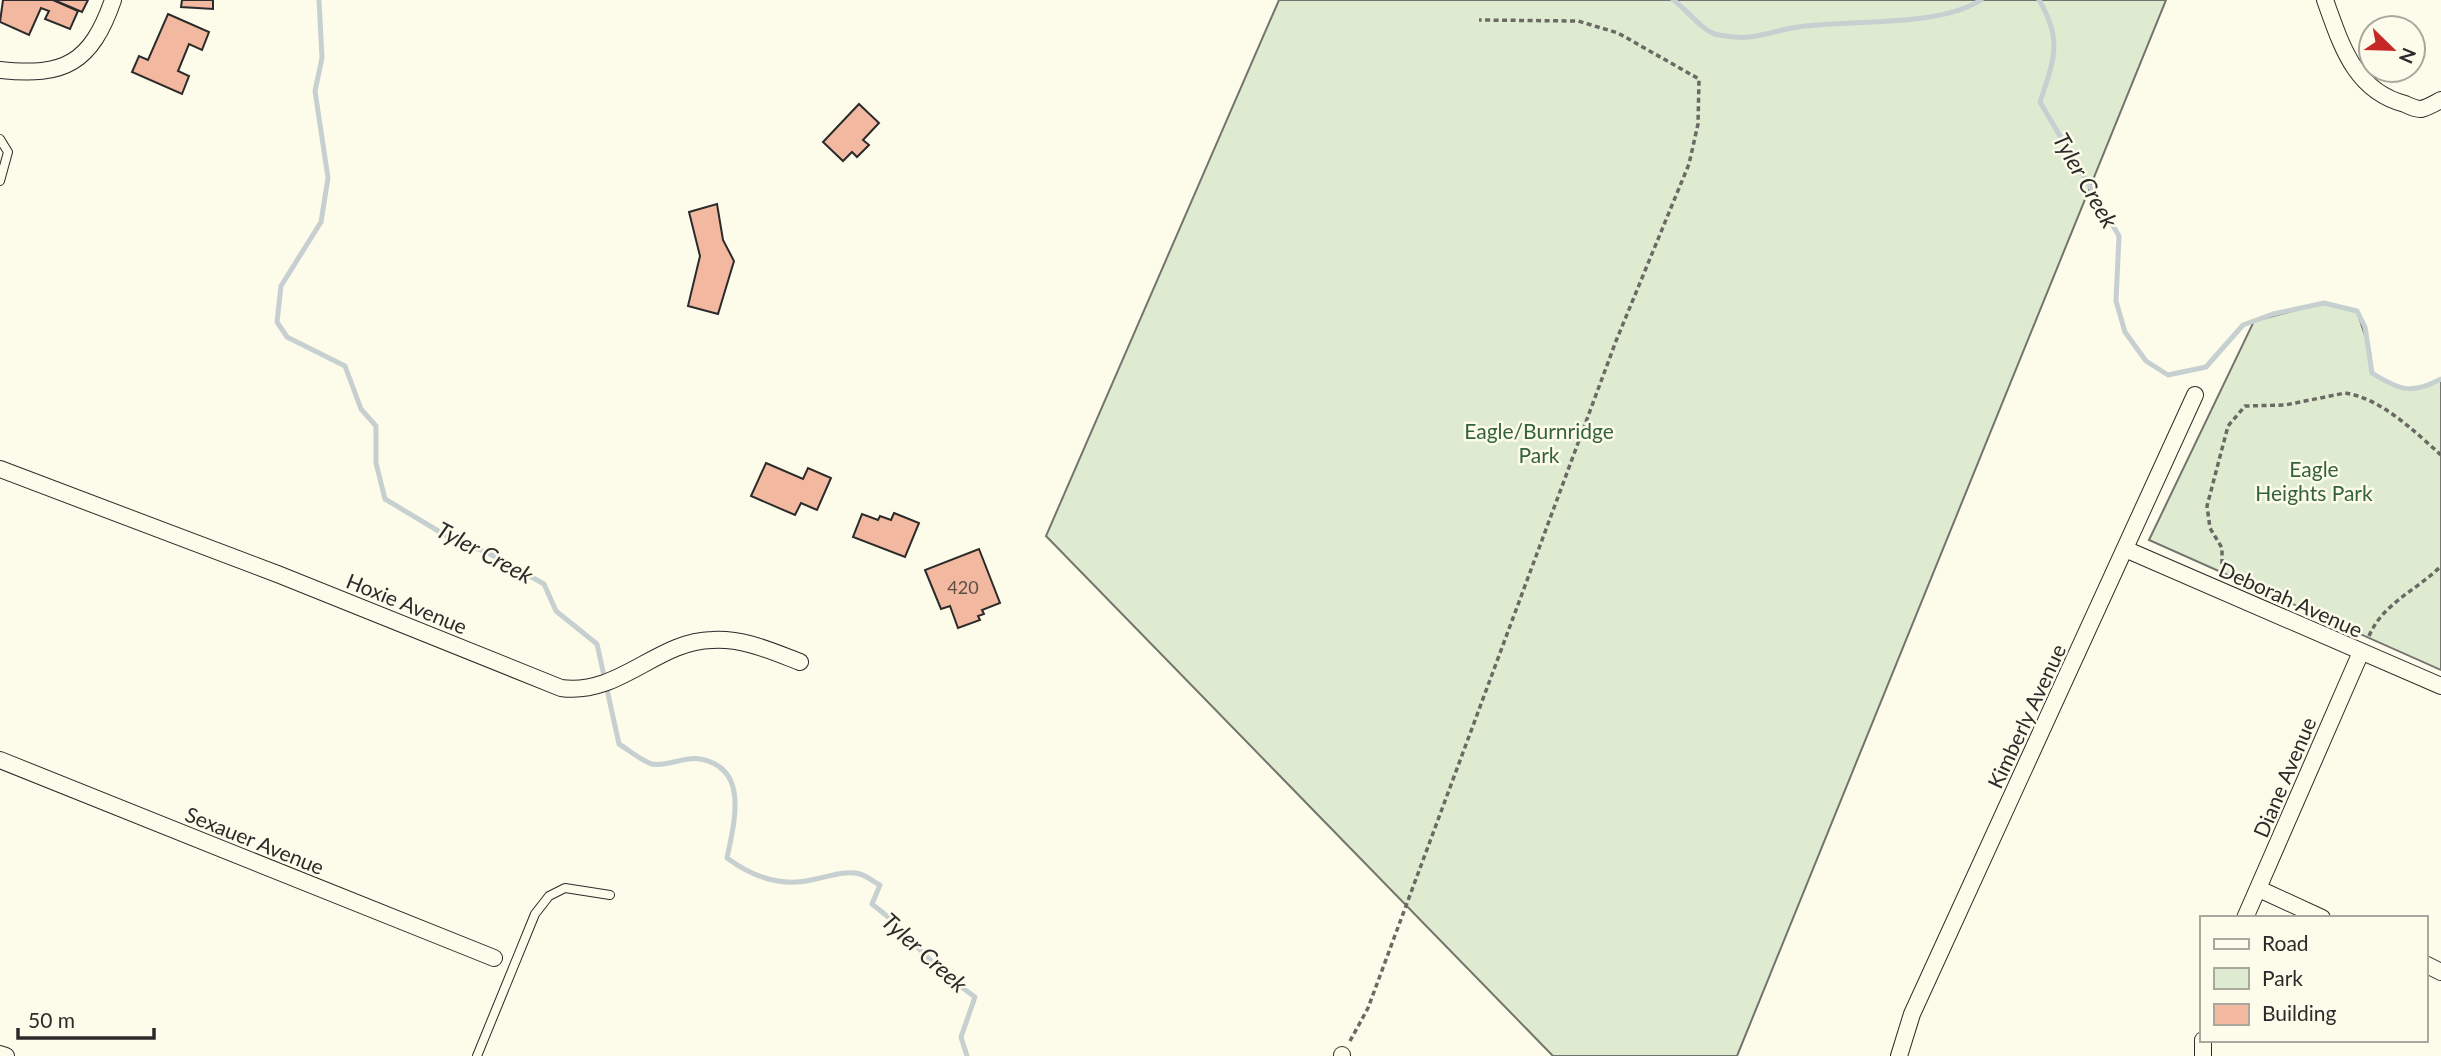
<svg xmlns="http://www.w3.org/2000/svg" width="2441" height="1056" viewBox="0 0 2441 1056" font-family="Lato,sans-serif">
  <style>
    .green { fill: #deebd1; stroke: #74746e; stroke-width: 2 }
    .lines { fill: none; stroke-linecap: round; stroke-linejoin: round }
    .stream { stroke: #c7d0d0; stroke-width: 5 }
    .building { fill: #f2b8a0; stroke: #2b2b2b; stroke-width: 2 }
    .lane-casing { stroke: #2b2b2b; stroke-width: 10 }
    .street-casing { stroke: #2b2b2b; stroke-width: 18 }
    .path { stroke: #6a6964; stroke-width: 3.5; stroke-dasharray: 5 3.5; stroke-linecap: butt }
    .lane { stroke: #fdfbea; stroke-width: 8 }
    .street { stroke: #fdfbea; stroke-width: 16 }
    .labels { text-anchor: middle; dominant-baseline: central; stroke-width: 5; stroke-linejoin: round; paint-order: stroke }
    .number-label { font-size: 18px; fill: #5d4e48 }
    .park-label { font-size: 21px; fill: #34623c; stroke: #fdfbea }
    .street-label { font-size: 21px; fill: #2b2b2b; stroke: #fdfbea }
    .water-label { font-size: 23px; font-style: italic; fill: #2b2b2b; stroke: #fdfbea }
  </style>
  <rect width="100%" height="100%" fill="#fdfbea"/>
  <g class="green">
    <path d="M 1279,0 L 2166,0 L 1737,1056 L 1553,1056 L 1046,536 Z"/>
    <path d="M 2324,303 L 2357,311 L 2370,351 L 2372,374 C 2399,390 2412,395 2441,379 L 2441,670 L 2149,540 L 2254,321 Z"/>
  </g>
  <g class="lines">
    <g class="stream">
      <path d="M 319,0 L 322,58 L 315,91 L 328,178 L 321,222 L 281,286 L 277,322 L 287,337 L 345,366 L 361,409 L 376,426 L 376,463 L 385,499 L 445,535 L 492,555 L 544,584 L 556,611 L 597,644 L 619,744 C 629,750 641,761 652,764 C 667,767 685,756 700,759 C 750,768 734,823 727,858 C 754,878 783,888 816,879 C 830,876 846,870 860,874 C 867,876 874,882 880,885 L 872,904 L 887,916 L 945,975 L 975,997 L 961,1037 L 967,1056"/>
      <path d="M 1673,0 C 1687,9 1703,33 1719,35 C 1755,42 1765,32 1798,27 C 1850,19 1937,28 1981,0"/>
      <path d="M 2039,0 C 2063,40 2054,60 2040,102 L 2119,236 L 2116,301 L 2125,332 L 2146,361 L 2168,375 L 2206,367 L 2243,325 L 2273,314 L 2324,303 L 2357,311 L 2365,327 L 2372,373 C 2399,390 2412,395 2441,379"/>
    </g>
  </g>
  <g class="building">
    <path d="M 3,0 L 53,0 L 78,11 L 70,29 L 45,19 L 49,11 L 41,8 L 29,35 L 0,22 Z"/>
    <path d="M 54,0 L 88,0 L 82,12 Z"/>
    <path d="M 182,0 L 213,0 L 213,9 L 181,7 Z"/>
    <path d="M 168,14 L 209,32 L 202,50 L 189,44 L 178,71 L 189,76 L 182,94 L 132,72 L 139,56 L 148,60 Z"/>
    <path d="M 859,104 L 879,123 L 863,140 L 869,145 L 857,157 L 852,152 L 843,161 L 823,142 Z"/>
    <path d="M 717,204 L 723,240 L 734,261 L 718,314 L 688,306 L 700,256 L 689,212 Z"/>
    <path d="M 766,463 L 803,479 L 808,468 L 831,478 L 817,510 L 801,503 L 795,515 L 751,496 Z"/>
    <path d="M 894,513 L 919,523 L 905,557 L 853,537 L 862,514 L 878,520 L 880,516 L 891,520 Z"/>
    <path d="M 979,549 L 1000,603 L 982,610 L 984,614 L 978,616 L 980,620 L 958,628 L 950,606 L 941,609 L 925,570 Z"/>
  </g>
  <g class="lines">
    <defs>
      <g id="lane">
        <path d="M 0,139 L 8,152 L 0,181"/>
        <path d="M 477,1056 L 535,914 L 549,896 L 565,888 L 610,895"/>
      </g>
      <g id="street">
        <path d="M 2325,0 C 2341,44 2354,91 2405,104 C 2409,106 2416,109 2421,109 C 2427,108 2435,103 2441,100"/>
        <path d="M 0,70 C 65,77 91,63 113,0"/>
        <path d="M 0,469 L 280,575 L 561,688 C 619,696 657,641 712,640 C 743,638 771,651 800,662"/>
        <path d="M 2125,549 L 2441,686"/>
        <path d="M 0,760 L 494,958"/>
        <path d="M 2259,889 L 2322,918"/>
        <path d="M 2245,918 L 2361,652"/>
        <path d="M 2425,964 L 2441,972"/>
        <path d="M 2203,1040 L 2203,1056"/>
        <path d="M 0,1054 L 6,1056"/>
        <path d="M 1342,1056 L 1342,1055"/>
        <path d="M 1899,1056 L 1912,1014 L 2195,395"/>
      </g>
    </defs>
    <use href="#lane" class="lane-casing"/>
    <use href="#street" class="street-casing"/>
    <g class="path">
      <path d="M 2222,564 L 2222,548 L 2210,528 L 2207,506 L 2228,426 L 2245,406 L 2285,405 L 2345,393 C 2381,398 2415,432 2441,455"/>
      <path d="M 2369,636 C 2383,603 2416,591 2441,566"/>
      <path d="M 1350,1041 L 1368,1008 L 1616,341 L 1689,164 L 1698,124 L 1699,79 L 1618,33 L 1578,21 L 1479,20"/>
    </g>
    <use href="#lane" class="lane"/>
    <use href="#street" class="street"/>
  </g>
  <g class="labels">
    <g class="number-label">
      <text x="963" y="587">420</text>
    </g>
    <g class="park-label">
      <text x="1539" y="430">Eagle/Burnridge<tspan x="1539" dy="24">Park</tspan></text>
      <text x="2314" y="468">Eagle<tspan x="2314" dy="24">Heights Park</tspan></text>
    </g>
    <g class="street-label">
      <text transform="translate(2291 599) rotate(24)">Deborah Avenue</text>
      <text transform="translate(407 603) rotate(22)">Hoxie Avenue</text>
      <text transform="translate(2026 716) rotate(-65)">Kimberly Avenue</text>
      <text transform="translate(2284 777) rotate(-67)">Diane Avenue</text>
      <text transform="translate(255 840) rotate(22)">Sexauer Avenue</text>
    </g>
    <g class="water-label">
      <text transform="translate(2086 180) rotate(60)">Tyler Creek</text>
      <text transform="translate(485 552) rotate(28)">Tyler Creek</text>
      <text transform="translate(925 952) rotate(42)">Tyler Creek</text>
    </g>
  </g>
  <rect x="2200" y="916" width="228" height="126" fill="#fdfbea" stroke="#a9a89e" stroke-width="2"/>
  <rect x="2214" y="939" width="35" height="10" fill="#fdfbea" stroke="#a9a89e" stroke-width="2"/>
  <text x="2262" y="951" font-size="21" fill="#2b2b2b">Road</text>
  <rect x="2214" y="968" width="35" height="21" fill="#deebd1" stroke="#a9a89e" stroke-width="2"/>
  <text x="2262" y="986" font-size="21" fill="#2b2b2b">Park</text>
  <rect x="2214" y="1004" width="35" height="21" fill="#f2b8a0" stroke="#a9a89e" stroke-width="2"/>
  <text x="2262" y="1021" font-size="21" fill="#2b2b2b">Building</text>
  <g transform="translate(2392 49) rotate(113)"><circle r="33" fill="#fdfbea" stroke="#a9a89e" stroke-width="2"/>
  <path d="M0-5L12 26L0 18L-12 26Z" fill="#c62828"/>
  <text y="-10" font-size="19" font-weight="bold" text-anchor="middle" fill="#2b2b2b">N</text>
  </g>
  <path d="M18 1028v10h136v-10" fill="none" stroke="#2b2b2b" stroke-width="3.5"/>
  <text x="28" y="1028" font-size="21" fill="#2b2b2b" stroke="#fdfbea" stroke-width="5" paint-order="stroke">50 m</text>
</svg>
